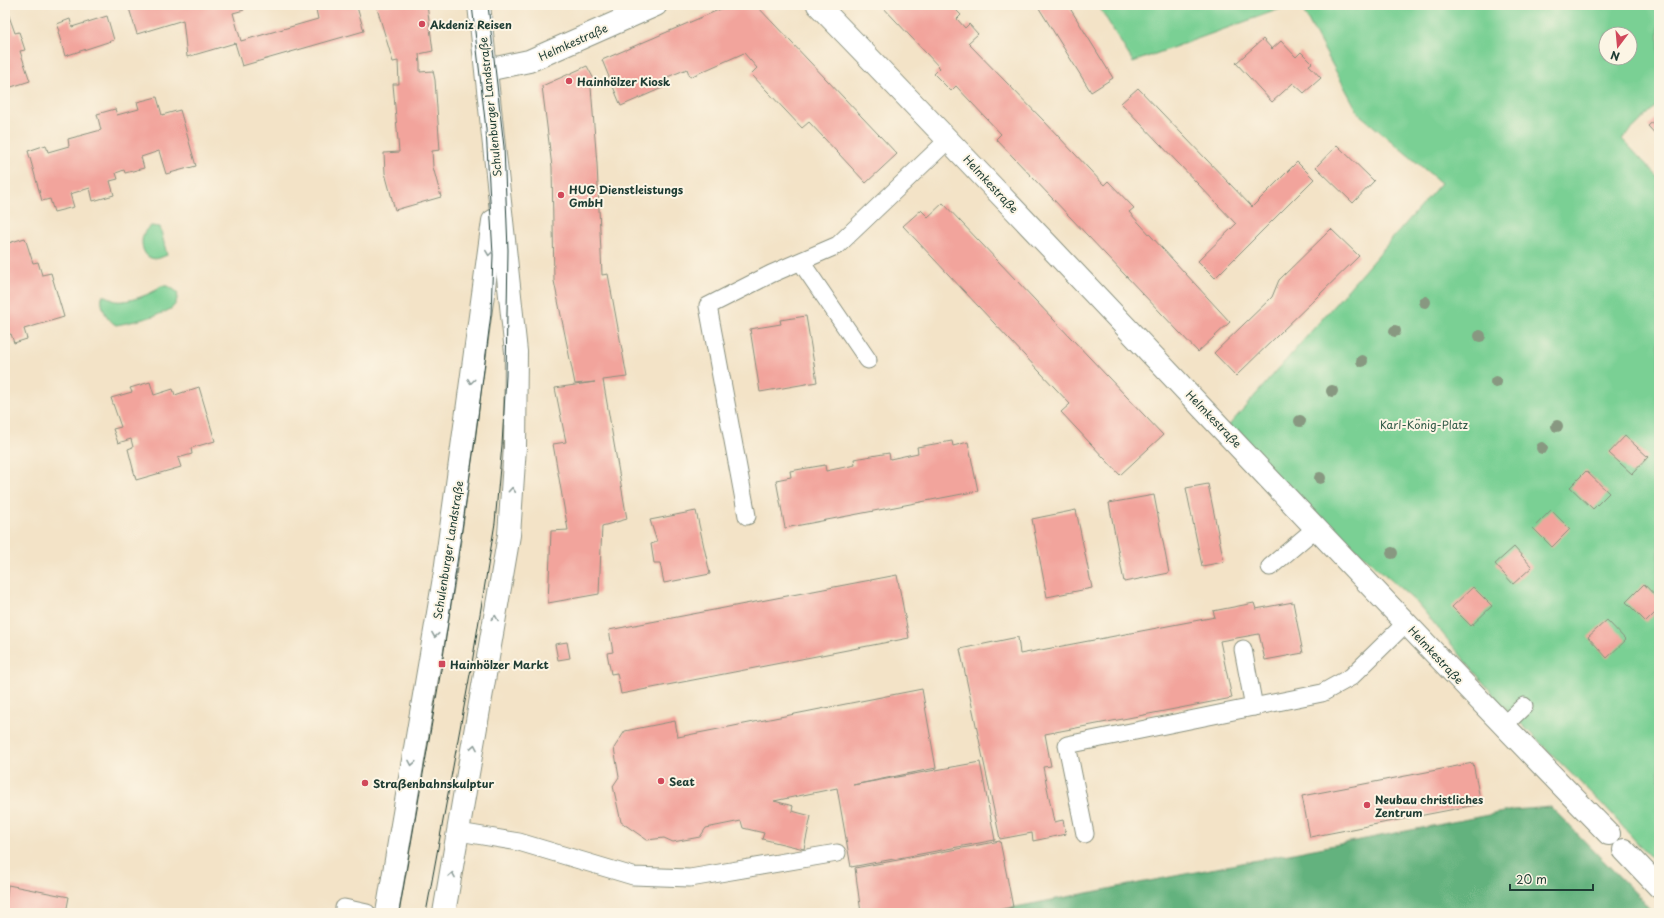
<svg xmlns="http://www.w3.org/2000/svg" width="1664" height="918" viewBox="0 0 1664 918" font-family="'Playpen Sans',sans-serif">
  <style>
    .green { fill: #7ad094; stroke: #4c8664; fill-rule: evenodd }
    .forest { fill: #63b27e; stroke: #417859 }
    .building { fill: #f2a49c }
    .lines { fill: none; stroke-linecap: round; stroke-linejoin: round }
    .lane-casing { stroke: #89907e; stroke-width: 19 }
    .street-casing { stroke: #89907e; stroke-width: 24 }
    .secondary-casing { stroke: #89907e; stroke-width: 24 }
    .lane { stroke: #fff; stroke-width: 17 }
    .street { stroke: #fff; stroke-width: 22 }
    .secondary { stroke: #fff; stroke-width: 22 }
    .tram { stroke: #1f3d34; stroke-width: 1 }
    .tree { fill: #889881 }
    .oneway { stroke: #8f9e9a }
    .poi-dot { fill: #d1495b; stroke: #fcf5e5; stroke-width: 1.5 }
    .labels { text-anchor: middle; dominant-baseline: central; stroke-width: 4; stroke-linejoin: round; paint-order: stroke }
    .poi-label { font-size: 11px; font-weight: bold; fill: #1f3d34; stroke: #fcf5e5; text-anchor: start }
    .street-label { font-size: 11px; fill: #1f3d34; stroke: #fcf5e5 }
    .park-label { font-size: 11px; fill: #315a47; stroke: #fcf5e5 }
  </style>
  <rect width="100%" height="100%" fill="#fcf5e5"/>
  <filter id="ink" filterUnits="userSpaceOnUse"><feTurbulence type="fractalNoise" baseFrequency=".025" numOctaves="2"/><feDisplacementMap in="SourceGraphic" scale="8" xChannelSelector="R" yChannelSelector="G"/><feConvolveMatrix kernelMatrix="1 2 1 2 8 2 1 2 1" color-interpolation-filters="sRGB"/></filter>
  <filter id="wash" filterUnits="userSpaceOnUse"><feTurbulence type="fractalNoise" baseFrequency=".012" numOctaves="4" result="noise"/><feDisplacementMap in="SourceGraphic" scale="16" xChannelSelector="R" yChannelSelector="G"/><feGaussianBlur stdDeviation="0.9" result="paint"/><feColorMatrix in="noise" values="0 0 0 0 0 0 0 0 0 0 0 0 0 0 0 0 0 1.4 0 .05"/><feComposite in="paint" operator="in"/></filter>
  <g filter="url(#wash)">
    <rect width="100%" height="100%" fill="#f3e3c7"/>
    <g class="green">
      <path d="M 1098,5 L 1291,5 L 1133,62 Z"/>
      <path d="M 1300,5 L 1659,5 L 1659,103 L 1622,139 L 1659,178 L 1659,867 L 1604,806 L 1501,704 L 1418,604 L 1224,431 L 1441,183 L 1359,114 ZM 1606,34 L 1630,34 L 1630,58 L 1606,58 Z"/>
      <path d="M 151,226 L 160,227 L 167,255 C 162,257 156,260 151,258 C 139,254 139,231 151,226 Z"/>
      <path d="M 161,286 C 169,285 172,288 178,293 C 177,298 177,303 173,307 C 165,315 128,323 116,325 C 107,320 100,307 102,296 C 108,295 110,300 116,301 C 126,303 154,294 161,286 Z"/>
    </g>
    <path class="forest" d="M 1551,807 L 1655,913 L 985,913 L 1514,810 Z"/>
    <g id="blocks">
      <g class="building">
        <path d="M 5,5 L 15,33 L 19,32 L 25,50 L 20,51 L 30,81 L 5,89 Z"/>
        <path d="M 128,5 L 243,5 L 244,10 L 233,13 L 241,41 L 318,19 L 315,5 L 364,5 L 357,7 L 364,31 L 242,66 L 235,43 L 187,57 L 183,20 L 137,34 Z"/>
        <path d="M 376,5 L 427,5 L 433,51 L 419,54 L 420,64 L 420,72 L 433,71 L 435,80 L 440,150 L 432,151 L 433,167 L 441,197 L 395,210 L 385,173 L 384,153 L 399,152 L 393,84 L 399,84 L 398,61 L 393,62 Z"/>
        <path d="M 730,5 L 756,5 L 897,154 L 866,183 L 809,122 L 802,128 L 751,74 L 757,68 L 744,53 L 690,77 L 687,69 L 665,78 L 669,85 L 621,106 L 602,60 Z"/>
        <path d="M 881,5 L 951,5 L 961,15 L 957,19 L 965,28 L 969,24 L 978,34 L 968,43 L 1044,121 L 1104,185 L 1108,181 L 1134,208 L 1129,212 L 1230,322 L 1198,352 L 996,139 L 1001,134 L 956,86 L 951,91 L 934,74 L 940,68 Z"/>
        <path d="M 1037,5 L 1068,5 L 1113,78 L 1091,92 Z"/>
        <path d="M 107,16 L 114,40 L 65,56 L 58,32 L 60,31 L 57,24 L 70,19 L 72,27 Z"/>
        <path d="M 1263,39 L 1272,49 L 1281,41 L 1296,57 L 1301,52 L 1312,63 L 1309,65 L 1321,78 L 1304,93 L 1293,83 L 1272,102 L 1236,63 Z"/>
        <path d="M 587,66 L 597,85 L 591,87 L 597,164 L 602,275 L 608,274 L 627,377 L 603,380 L 627,519 L 602,526 L 599,594 L 548,603 L 551,531 L 568,530 L 553,444 L 566,442 L 555,388 L 595,382 L 575,384 L 554,281 L 552,167 L 542,86 Z"/>
        <path d="M 1138,88 L 1252,207 L 1297,162 L 1314,179 L 1215,278 L 1198,261 L 1236,224 L 1121,103 Z"/>
        <path d="M 157,97 L 162,115 L 180,110 L 196,166 L 166,174 L 159,151 L 141,157 L 144,168 L 125,173 L 124,170 L 116,173 L 118,179 L 110,181 L 114,195 L 93,201 L 90,188 L 70,194 L 74,207 L 54,212 L 50,199 L 42,201 L 28,151 L 46,145 L 48,152 L 69,146 L 68,139 L 101,130 L 97,114 L 115,109 L 117,115 L 139,109 L 137,102 Z"/>
        <path d="M 1659,116 L 1659,138 L 1648,126 Z"/>
        <path d="M 1337,145 L 1374,181 L 1353,203 L 1316,167 Z"/>
        <path d="M 943,203 L 1163,435 L 1120,475 L 1061,412 L 1070,404 L 903,226 L 921,210 L 928,217 Z"/>
        <path d="M 1331,229 L 1359,256 L 1236,376 L 1214,353 L 1272,297 L 1279,280 Z"/>
        <path d="M 25,238 L 33,263 L 38,262 L 42,275 L 51,273 L 64,317 L 24,329 L 27,339 L 14,343 L 11,334 L 5,335 L 5,244 Z"/>
        <path d="M 806,316 L 817,382 L 760,392 L 750,329 L 781,324 L 780,320 Z"/>
        <path d="M 150,382 L 154,395 L 173,389 L 175,395 L 199,387 L 215,441 L 191,448 L 192,454 L 178,458 L 181,467 L 136,480 L 128,449 L 133,447 L 131,439 L 118,443 L 113,429 L 121,427 L 111,398 L 132,392 L 130,388 Z"/>
        <path d="M 1625,436 L 1648,457 L 1632,474 L 1609,453 Z"/>
        <path d="M 952,441 L 953,446 L 968,442 L 978,491 L 785,528 L 776,480 L 791,477 L 790,471 L 825,465 L 826,471 L 855,465 L 854,459 L 889,453 L 890,459 L 918,453 L 917,447 Z"/>
        <path d="M 1586,471 L 1609,493 L 1593,509 L 1570,487 Z"/>
        <path d="M 1208,484 L 1224,562 L 1202,566 L 1186,488 Z"/>
        <path d="M 1154,495 L 1169,573 L 1124,582 L 1109,503 Z"/>
        <path d="M 1076,510 L 1092,588 L 1047,597 L 1032,519 Z"/>
        <path d="M 1551,510 L 1570,529 L 1552,547 L 1533,528 Z"/>
        <path d="M 696,511 L 710,574 L 664,583 L 660,563 L 654,563 L 651,544 L 657,542 L 650,520 Z"/>
        <path d="M 1514,547 L 1532,567 L 1513,584 L 1495,564 Z"/>
        <path d="M 897,575 L 909,638 L 621,694 L 617,673 L 611,674 L 607,653 L 613,652 L 609,630 Z"/>
        <path d="M 1644,584 L 1659,600 L 1659,609 L 1646,622 L 1626,602 Z"/>
        <path d="M 1473,587 L 1492,606 L 1471,626 L 1452,607 Z"/>
        <path d="M 1293,602 L 1303,653 L 1265,660 L 1259,634 L 1220,641 L 1232,698 L 1045,734 L 1051,766 L 1043,767 L 1054,822 L 1063,820 L 1066,834 L 1033,841 L 1032,833 L 1000,839 L 960,649 L 1018,637 L 1020,654 L 1215,617 L 1213,611 L 1254,603 L 1256,609 Z"/>
        <path d="M 1607,620 L 1626,640 L 1607,658 L 1588,637 Z"/>
        <path d="M 567,642 L 570,658 L 558,660 L 555,644 Z"/>
        <path d="M 922,689 L 936,768 L 853,785 L 980,762 L 995,840 L 851,867 L 837,788 L 774,801 L 793,806 L 792,811 L 811,816 L 804,849 L 762,839 L 764,833 L 743,828 L 741,821 L 706,828 L 700,837 L 673,842 L 664,838 L 647,840 L 621,822 L 613,786 L 619,777 L 614,748 L 625,731 L 675,721 L 678,737 Z"/>
        <path d="M 1473,763 L 1481,804 L 1310,837 L 1302,796 Z"/>
        <path d="M 1000,841 L 1013,907 L 985,913 L 884,913 L 884,911 L 861,913 L 855,868 Z"/>
        <path d="M 8,885 L 69,897 L 66,913 L 22,913 L 5,910 Z"/>
      </g>
    </g>
  </g>
  <g filter="url(#ink)">
    <use href="#blocks" fill-opacity="0" stroke="#89907e" stroke-width="1"/>
    <g class="lines">
      <defs>
        <g id="lane">
          <path d="M 801,262 L 868,360"/>
          <path d="M 747,516 L 708,306 L 771,274 L 838,245 L 949,139"/>
          <path d="M 1270,567 L 1316,528"/>
          <path d="M 1243,649 L 1254,707"/>
          <path d="M 1503,726 L 1524,706"/>
          <path d="M 459,832 L 519,842 L 633,876 L 690,878 L 837,853"/>
          <path d="M 1085,834 L 1067,745 L 1322,693 L 1351,677 L 1406,623"/>
          <path d="M 344,908 L 367,913"/>
        </g>
        <g id="street">
          <path d="M 818,5 C 1085,279 1342,561 1609,834"/>
          <path d="M 487,70 L 529,61 L 656,5"/>
          <path d="M 1624,850 L 1659,887"/>
        </g>
        <g id="secondary">
          <path d="M 387,913 L 445,572 L 493,221"/>
          <path d="M 444,913 L 509,535 L 515,447 L 516,352 L 479,5"/>
        </g>
      </defs>
      <use href="#lane" class="lane-casing"/>
      <use href="#street" class="street-casing"/>
      <use href="#secondary" class="secondary-casing"/>
      <use href="#lane" class="lane"/>
      <use href="#street" class="street"/>
      <use href="#secondary" class="secondary"/>
      <g class="tram">
        <path d="M 399,913 L 442,664 L 475,441 L 491,314 L 493,255 L 486,129 L 472,5"/>
        <path d="M 426,913 L 471,669 L 495,523 L 502,445 L 506,376 L 508,250 L 504,147 L 488,5"/>
      </g>
    </g>
    <g class="tree">
      <circle cx="1425" cy="302" r="6"/>
      <circle cx="1395" cy="331" r="6"/>
      <circle cx="1480" cy="336" r="6"/>
      <circle cx="1362" cy="361" r="6"/>
      <circle cx="1496" cy="382" r="6"/>
      <circle cx="1332" cy="391" r="6"/>
      <circle cx="1300" cy="421" r="6"/>
      <circle cx="1557" cy="426" r="6"/>
      <circle cx="1542" cy="448" r="6"/>
      <circle cx="1320" cy="478" r="6"/>
      <circle cx="1392" cy="553" r="6"/>
    </g>
    <defs><path id="oneway-chevron" d="M-2-3.5L2.5 0L-2 3.5" fill="none" stroke-width="1.6" stroke-linecap="round" stroke-linejoin="round"/></defs>
    <g class="oneway">
      <use href="#oneway-chevron" transform="translate(489 253) rotate(98)"/>
      <use href="#oneway-chevron" transform="translate(471 381) rotate(97)"/>
      <use href="#oneway-chevron" transform="translate(512 490) rotate(-86)"/>
      <use href="#oneway-chevron" transform="translate(495 618) rotate(-81)"/>
      <use href="#oneway-chevron" transform="translate(435 635) rotate(99)"/>
      <use href="#oneway-chevron" transform="translate(474 747) rotate(-80)"/>
      <use href="#oneway-chevron" transform="translate(412 763) rotate(100)"/>
      <use href="#oneway-chevron" transform="translate(452 875) rotate(-80)"/>
    </g>
  </g>
  <g class="poi-dot">
    <circle cx="422" cy="24" r="4"/>
    <circle cx="569" cy="81" r="4"/>
    <circle cx="561" cy="195" r="4"/>
    <rect x="438" y="660" width="8" height="8" rx="2"/>
    <circle cx="661" cy="781" r="4"/>
    <circle cx="365" cy="783" r="4"/>
    <circle cx="1367" cy="805" r="4"/>
  </g>
  <g class="labels">
    <g class="poi-label">
      <text x="430" y="24">Akdeniz Reisen</text>
      <text x="577" y="81">Hainhölzer Kiosk</text>
      <text x="569" y="189">HUG Dienstleistungs<tspan x="569" dy="13">GmbH</tspan></text>
      <text x="450" y="664">Hainhölzer Markt</text>
      <text x="669" y="781">Seat</text>
      <text x="373" y="783">Straßenbahnskulptur</text>
      <text x="1375" y="799">Neubau christliches<tspan x="1375" dy="13">Zentrum</tspan></text>
    </g>
    <g class="street-label">
      <text transform="translate(573 42) rotate(-24)">Helmkestraße</text>
      <text transform="translate(490 107) rotate(-96)">Schulenburger Landstraße</text>
      <text transform="translate(991 184) rotate(47)">Helmkestraße</text>
      <text transform="translate(1214 419) rotate(46)">Helmkestraße</text>
      <text transform="translate(448 550) rotate(-81)">Schulenburger Landstraße</text>
      <text transform="translate(1436 655) rotate(47)">Helmkestraße</text>
    </g>
    <g class="park-label">
      <text x="1424" y="424">Karl-König-Platz</text>
    </g>
  </g>
  <rect width="1664" height="918" fill="none" stroke="#fcf5e5" stroke-width="20"/>
  <g transform="translate(1618 46) rotate(196)"><circle r="19" fill="#fcf5e5" stroke="#a4ab9e"/>
  <path d="M0-3L7 15L0 10L-7 15Z" fill="#d1495b"/>
  <text y="-6" font-size="11" font-weight="bold" text-anchor="middle" fill="#1f3d34">N</text>
  </g>
  <path d="M1510 884v6h83v-6" fill="none" stroke="#1f3d34" stroke-width="2"/>
  <text x="1516" y="884" font-size="12" fill="#1f3d34" stroke="#fcf5e5" stroke-width="3" paint-order="stroke">20 m</text>
</svg>
